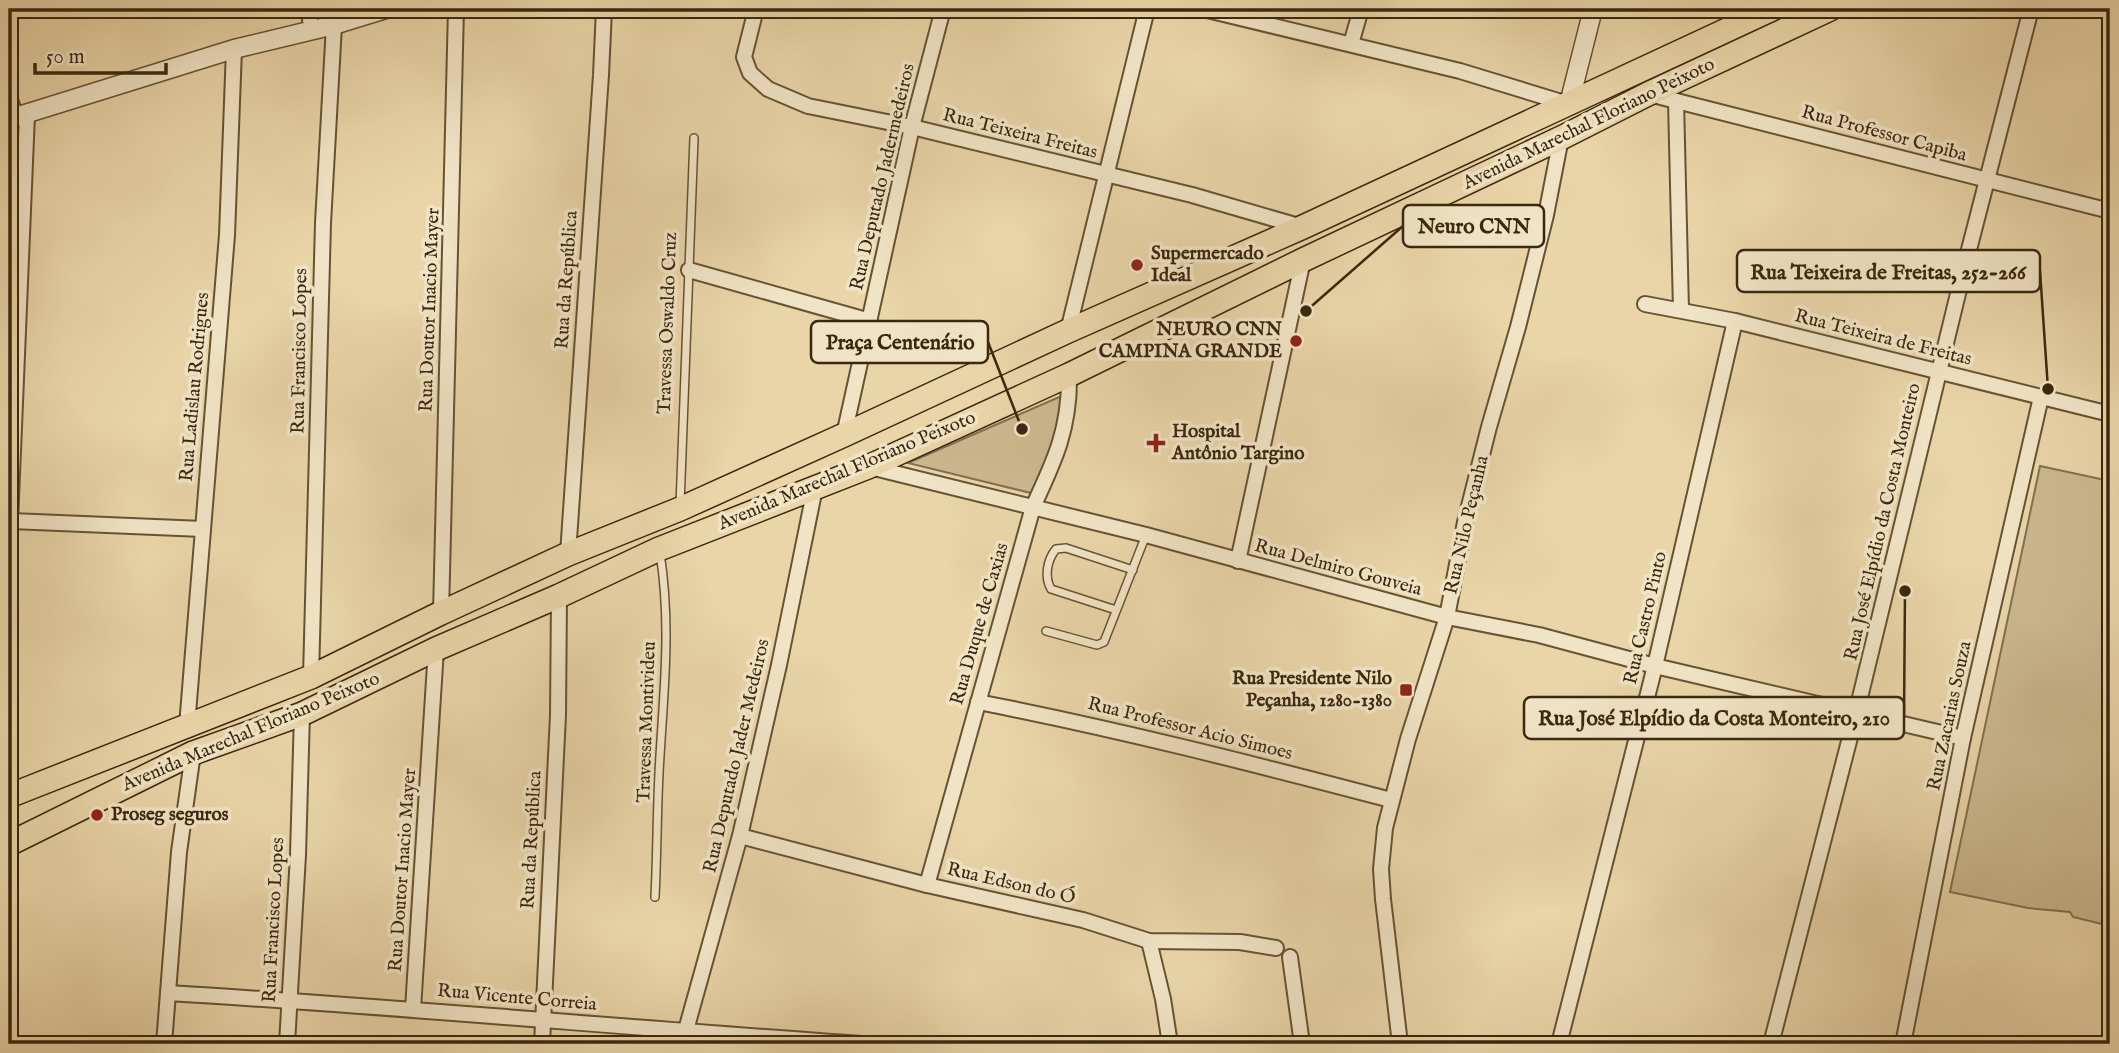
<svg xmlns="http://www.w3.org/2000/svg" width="2119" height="1053" viewBox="0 0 2119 1053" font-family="'IM FELL English',serif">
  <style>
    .green { fill: #cbb88e; stroke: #82704e; stroke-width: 2 }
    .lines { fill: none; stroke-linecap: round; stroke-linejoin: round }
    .service-casing { stroke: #665334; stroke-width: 10 }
    .minor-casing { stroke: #665334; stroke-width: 18 }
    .tertiary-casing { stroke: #665334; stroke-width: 21 }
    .primary-casing { stroke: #3a280e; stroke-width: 26 }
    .service { stroke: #f1e4c6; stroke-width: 7 }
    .minor { stroke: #f1e4c6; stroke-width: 14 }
    .tertiary { stroke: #f1e4c6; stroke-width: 18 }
    .primary { stroke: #e9d5a8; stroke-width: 23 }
    .poi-dot { fill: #8f2418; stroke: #f1e4c6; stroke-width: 2.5 }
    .labels { text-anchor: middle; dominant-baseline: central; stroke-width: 7; stroke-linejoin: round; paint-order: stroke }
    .street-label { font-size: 19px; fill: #3a280e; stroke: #f1e4c6 }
    .poi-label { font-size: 19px; font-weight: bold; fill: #3a280e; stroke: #f1e4c6; text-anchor: start }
    .leader { fill: none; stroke: #3a280e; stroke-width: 2.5 }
    .callout-dot { fill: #3a280e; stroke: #f1e4c6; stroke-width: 2.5 }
    .callout { fill: #f1e4c6; stroke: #3a280e; stroke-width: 2.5 }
    .callout-label { font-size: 21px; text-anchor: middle; font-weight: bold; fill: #3a280e }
  </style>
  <rect width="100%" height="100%" fill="#e9d5a8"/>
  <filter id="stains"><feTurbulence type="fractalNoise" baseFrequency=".00286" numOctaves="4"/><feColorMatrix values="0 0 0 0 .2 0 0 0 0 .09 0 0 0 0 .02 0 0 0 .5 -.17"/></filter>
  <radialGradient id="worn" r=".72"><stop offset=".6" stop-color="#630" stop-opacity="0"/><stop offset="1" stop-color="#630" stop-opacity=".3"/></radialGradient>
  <g class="green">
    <path d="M 1064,395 L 1043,496 L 908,463 Z"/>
    <path d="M 2040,466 L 2110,481 L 2110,926 L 2073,917 L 2070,912 L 2028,908 L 1950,892 Z"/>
  </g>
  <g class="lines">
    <defs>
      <g id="service">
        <path d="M 680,505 L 694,138"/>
        <path d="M 1116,610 L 1051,589 C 1044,577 1047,560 1056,549 L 1066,548 L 1133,570"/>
        <path d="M 1046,631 L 1097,645 L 1104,642 L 1146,535"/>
        <path d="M 655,897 C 657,856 657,814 659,773 C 663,697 672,629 660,553"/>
      </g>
      <g id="minor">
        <path d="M 308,9 L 312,30"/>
        <path d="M 756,9 L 744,57 L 750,73 L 768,89 L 808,106 L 912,127 L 1192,195 L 1302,227"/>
        <path d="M 1203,9 L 1460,71 L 1568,104"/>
        <path d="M 1351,44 L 1361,9"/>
        <path d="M 1649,94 L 2110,211"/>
        <path d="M 9,97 L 16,117"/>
        <path d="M 1676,101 L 1681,310"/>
        <path d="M 689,270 L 870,321"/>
        <path d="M 1645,304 L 1735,321 L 2110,414"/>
        <path d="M 1068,331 L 1147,9"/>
        <path d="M 844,435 L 912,127 L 943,9"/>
        <path d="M 870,467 L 1146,535 L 1447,617 L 1539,635 L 1655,666 L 1963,738"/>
        <path d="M 11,521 L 203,529"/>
        <path d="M 9,547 L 27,114"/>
        <path d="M 568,554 L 601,75 L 604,9"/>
        <path d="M 1238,561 L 1303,260"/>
        <path d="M 441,613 L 456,9"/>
        <path d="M 311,677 L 323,223 L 334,25"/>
        <path d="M 978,702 C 1117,729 1254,764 1391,800"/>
        <path d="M 187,726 L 227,235 L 234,49"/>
        <path d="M 740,836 L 927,885 L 1083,920 L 1149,941 L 1240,942 L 1276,948"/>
        <path d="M 927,885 L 1033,507 C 1055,460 1070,428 1069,375"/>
        <path d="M 1149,941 L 1163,999 L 1170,1044"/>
        <path d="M 1290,957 L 1302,1044"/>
        <path d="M 168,993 C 400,1007 630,1028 862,1044"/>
        <path d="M 413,1009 L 436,649"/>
        <path d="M 686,1030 L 740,836 L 779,665 L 815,488"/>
        <path d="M 164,1044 L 179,852 L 193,753"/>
        <path d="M 287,1044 L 298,855 L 302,714"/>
        <path d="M 542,1044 L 558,715 L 559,596"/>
        <path d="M 1400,1044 L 1383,899 L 1381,869 L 1385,828 L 1408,739 L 1447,617 L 1465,522 L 1489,427 L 1518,327 L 1546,215 L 1561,138"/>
        <path d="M 1559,1044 L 1655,666 L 1735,321"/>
        <path d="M 1771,1044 L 1856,714 L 1963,273 L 2031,9"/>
        <path d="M 1903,1044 L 1963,738 L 2041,397"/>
      </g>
      <g id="tertiary">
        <path d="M 1569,104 L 1593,9"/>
        <path d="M 9,119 L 234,49 L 334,25 L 386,9"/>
      </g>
      <g id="primary">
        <path d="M 9,796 L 311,677 L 441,613 L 568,554 L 680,509 L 844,435 L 1068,331 L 1303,227 L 1772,9"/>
        <path d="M 9,844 L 193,753 L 302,714 L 436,649 L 559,596 L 659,549 L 868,467 L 1069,375 L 1303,260 L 1561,138 L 1648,94 L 1830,9"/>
      </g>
    </defs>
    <use href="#service" class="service-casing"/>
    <use href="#minor" class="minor-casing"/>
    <use href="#tertiary" class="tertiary-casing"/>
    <use href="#primary" class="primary-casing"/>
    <use href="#service" class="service"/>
    <use href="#minor" class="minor"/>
    <use href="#tertiary" class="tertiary"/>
    <use href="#primary" class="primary"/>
  </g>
  <g class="poi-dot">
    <circle cx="1137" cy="265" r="7"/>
    <circle cx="1296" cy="341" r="7"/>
    <path d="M1152.5 432.5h7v7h7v7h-7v7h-7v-7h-7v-7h7z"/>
    <rect x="1399" y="683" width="14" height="14" rx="3.5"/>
    <circle cx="97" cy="815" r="7"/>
  </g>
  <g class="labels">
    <g class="street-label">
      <text transform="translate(1589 124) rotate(-26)">Avenida Marechal Floriano Peixoto</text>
      <text transform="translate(1020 134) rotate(14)">Rua Teixeira Freitas</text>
      <text transform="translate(1884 134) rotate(15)">Rua Professor Capiba</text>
      <text transform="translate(883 177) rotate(-77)">Rua Deputado Jadermedeiros</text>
      <text transform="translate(567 280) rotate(-86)">Rua da República</text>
      <text transform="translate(430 310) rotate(-88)">Rua Doutor Inacio Mayer</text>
      <text transform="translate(668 323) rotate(-88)">Travessa Oswaldo Cruz</text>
      <text transform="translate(1883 338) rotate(14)">Rua Teixeira de Freitas</text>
      <text transform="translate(300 351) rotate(-89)">Rua Francisco Lopes</text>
      <text transform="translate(195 387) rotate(-85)">Rua Ladislau Rodrigues</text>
      <text transform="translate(847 471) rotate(-23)">Avenida Marechal Floriano Peixoto</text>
      <text transform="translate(1883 522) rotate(-77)">Rua José Elpídio da Costa Monteiro</text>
      <text transform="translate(1467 525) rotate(-77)">Rua Nilo Peçanha</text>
      <text transform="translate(1338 568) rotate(15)">Rua Delmiro Gouveia</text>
      <text transform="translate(1646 618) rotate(-77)">Rua Castro Pinto</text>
      <text transform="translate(980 624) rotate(-74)">Rua Duque de Caxias</text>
      <text transform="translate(1950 716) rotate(-78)">Rua Zacarias Souza</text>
      <text transform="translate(647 722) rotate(-88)">Travessa Montivideu</text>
      <text transform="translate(1190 729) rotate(14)">Rua Professor Acio Simoes</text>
      <text transform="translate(251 732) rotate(-23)">Avenida Marechal Floriano Peixoto</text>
      <text transform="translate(737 756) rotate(-77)">Rua Deputado Jader Medeiros</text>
      <text transform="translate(532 840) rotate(-87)">Rua da República</text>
      <text transform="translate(403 870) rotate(-86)">Rua Doutor Inacio Mayer</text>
      <text transform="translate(1011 884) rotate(13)">Rua Edson do Ó</text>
      <text transform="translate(274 920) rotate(-87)">Rua Francisco Lopes</text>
      <text transform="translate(517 998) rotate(5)">Rua Vicente Correia</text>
    </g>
    <g class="poi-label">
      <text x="1151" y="254">Supermercado<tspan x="1151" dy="22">Ideal</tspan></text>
      <text x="1282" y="330" text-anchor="end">NEURO CNN<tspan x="1282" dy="22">CAMPINA GRANDE</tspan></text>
      <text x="1172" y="432">Hospital<tspan x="1172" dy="22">Antônio Targino</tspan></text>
      <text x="1392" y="679" text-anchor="end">Rua Presidente Nilo<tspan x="1392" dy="22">Peçanha, 1280-1380</tspan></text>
      <text x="111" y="815">Proseg seguros</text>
    </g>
  </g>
  <path class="leader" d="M1306 311L1403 226M2048 389L2040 271M1022 429L988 342M1905 591L1904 718"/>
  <g class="callout-dot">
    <circle cx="1306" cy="311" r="7"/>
    <circle cx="2048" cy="389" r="7"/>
    <circle cx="1022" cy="429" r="7"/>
    <circle cx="1905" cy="591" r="7"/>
  </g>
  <g class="callout">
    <rect x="1403" y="205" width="141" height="42" rx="7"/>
    <rect x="1737" y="250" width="303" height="42" rx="7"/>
    <rect x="811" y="321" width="177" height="42" rx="7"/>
    <rect x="1524" y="697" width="380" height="42" rx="7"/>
  </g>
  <g class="callout-label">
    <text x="1474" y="233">Neuro CNN</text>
    <text x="1888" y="279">Rua Teixeira de Freitas, 252-266</text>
    <text x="900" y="349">Praça Centenário</text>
    <text x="1714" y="725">Rua José Elpídio da Costa Monteiro, 210</text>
  </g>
  <rect width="2119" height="1053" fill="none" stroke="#e9d5a8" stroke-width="35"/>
  <rect x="10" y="10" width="2098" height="1032" fill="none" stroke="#3a280e" stroke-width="3.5"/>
  <rect x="18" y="18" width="2084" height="1018" fill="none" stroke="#3a280e" stroke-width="2"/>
  <path d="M35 63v10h131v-10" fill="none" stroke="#3a280e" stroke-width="3.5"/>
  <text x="46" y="63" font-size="21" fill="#3a280e" stroke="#f1e4c6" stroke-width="5" paint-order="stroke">50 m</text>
  <rect width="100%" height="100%" filter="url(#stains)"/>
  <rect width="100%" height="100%" fill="url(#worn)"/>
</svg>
